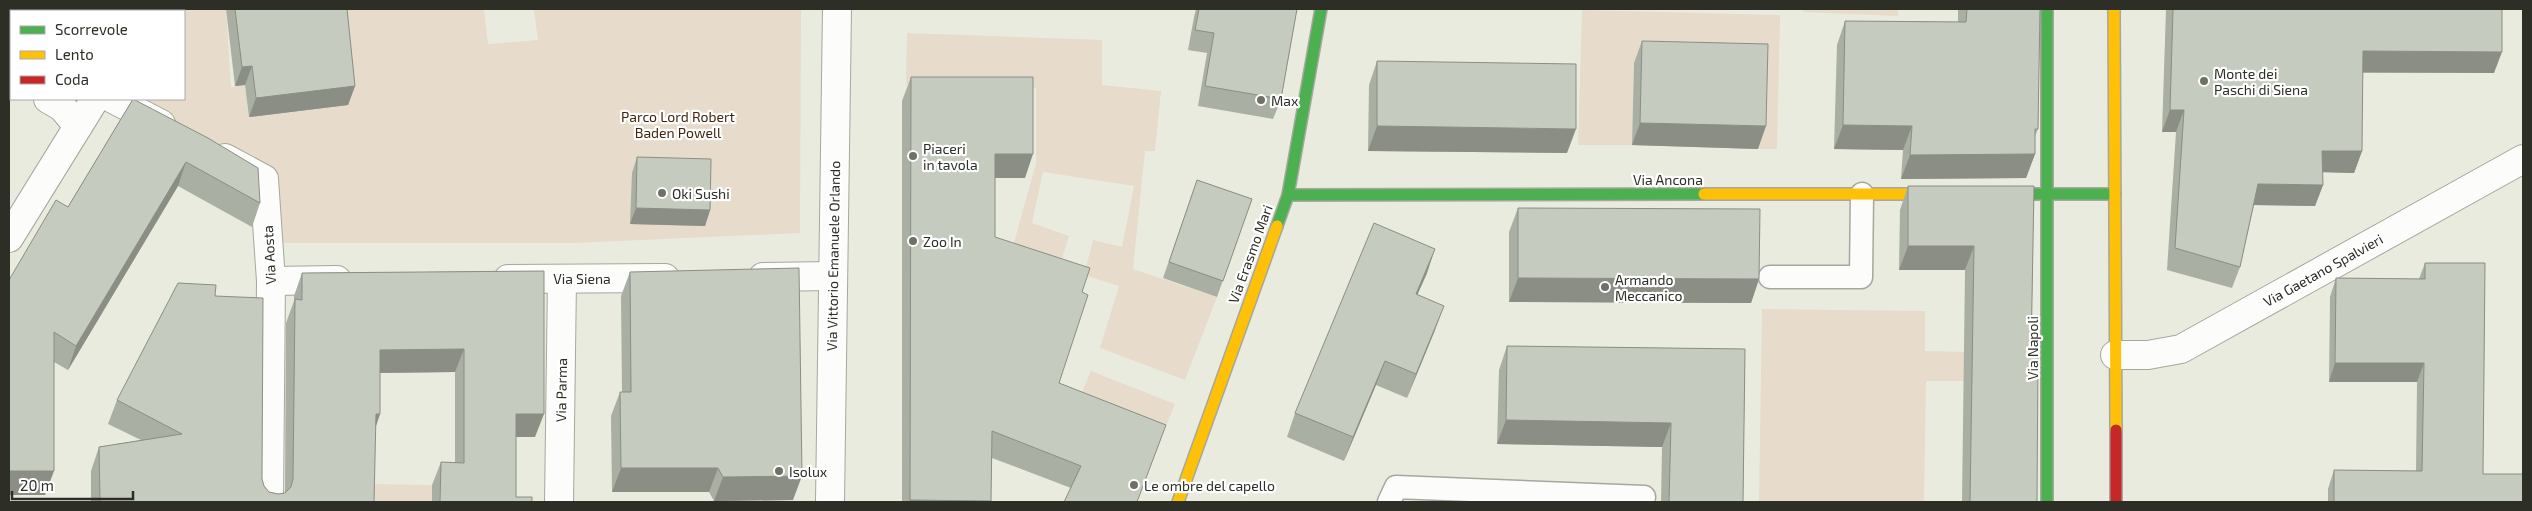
<svg xmlns="http://www.w3.org/2000/svg" width="2532" height="511" viewBox="0 0 2532 511" font-family="'Exo 2',sans-serif">
  <style>
    .green { fill: #e7dbcb }
    .lines { fill: none; stroke-linecap: round; stroke-linejoin: round }
    .lane-casing { stroke: #a6a79e; stroke-width: 25 }
    .street-casing { stroke: #a6a79e; stroke-width: 30 }
    .fast-casing { stroke: #a6a79e; stroke-width: 14 }
    .slow-casing { stroke: #a6a79e; stroke-width: 14 }
    .jam-casing { stroke: #a6a79e; stroke-width: 14 }
    .lane { stroke: #fcfcfa; stroke-width: 22 }
    .street { stroke: #fcfcfa; stroke-width: 28 }
    .fast { stroke: #4caf50; stroke-width: 11 }
    .slow { stroke: #ffc107; stroke-width: 11 }
    .jam { stroke: #c62828; stroke-width: 11 }
    .wall { fill: #a9afa3 }
    .shaded-wall { fill: #8a8e85 }
    .building { fill: #c5cbbe; stroke: #8a8e85 }
    .poi-dot { fill: #6f7066; stroke: #fff; stroke-width: 2 }
    .labels { text-anchor: middle; dominant-baseline: central; stroke-width: 4.5; stroke-linejoin: round; paint-order: stroke }
    .poi-label { font-size: 14px; fill: #2d2e25; stroke: #fff; text-anchor: start }
    .park-label { font-size: 14px; fill: #40260d; stroke: #fff }
    .street-label { font-size: 14px; fill: #2d2e25; stroke: #fff }
  </style>
  <rect width="100%" height="100%" fill="#eaebdf"/>
  <g class="green">
    <path d="M 178,9 L 226,9 L 231,87 L 245,85 L 249,117 L 337,9 L 484,9 L 488,44 L 538,40 L 534,9 L 801,9 L 800,233 L 574,243 L 280,243 L 273,174 L 132,99 L 184,99 L 184,11 L 176,11 Z"/>
    <path d="M 1803,9 L 1898,9 L 1898,16 L 1803,12 Z"/>
    <path d="M 1582,10 L 1780,15 L 1777,149 L 1758,149 L 1759,66 L 1634,63 L 1632,145 L 1578,145 Z"/>
    <path d="M 907,33 L 1102,40 L 1102,85 L 1161,91 L 1155,151 L 1145,151 L 1133,269 L 1217,297 L 1185,380 L 1100,348 L 1119,286 L 1084,275 L 1093,240 L 1122,247 L 1134,186 L 1043,172 L 1032,223 L 1069,236 L 1060,265 L 1012,250 L 1036,163 L 1036,88 L 906,84 Z"/>
    <path d="M 1762,309 L 1925,311 L 1925,351 L 1965,352 L 2011,381 L 1926,381 L 1924,502 L 1759,502 Z"/>
    <path d="M 1091,371 L 1175,404 L 1157,448 L 1033,399 L 1076,406 Z"/>
    <path d="M 367,484 L 432,485 L 432,502 L 366,502 Z"/>
  </g>
  <g class="lines">
    <defs>
      <g id="lane">
        <path d="M 1770,277 L 1861,277 L 1862,194"/>
        <path d="M 1389,502 L 1396,487 L 1644,497"/>
      </g>
      <g id="street">
        <path d="M 46,11 L 47,9"/>
        <path d="M 150,11 L 151,9"/>
        <path d="M 9,70 L 11,66"/>
        <path d="M 48,99 L 62,107 L 78,126"/>
        <path d="M 113,99 L 161,124"/>
        <path d="M 225,158 L 264,179 L 271,281 L 269,502"/>
        <path d="M 9,238 L 95,99"/>
        <path d="M 763,277 L 833,276"/>
        <path d="M 508,279 L 665,278"/>
        <path d="M 271,281 L 337,280"/>
        <path d="M 2115,355 L 2148,355 L 2181,349 L 2523,159"/>
        <path d="M 559,502 L 562,279"/>
        <path d="M 830,502 L 837,9"/>
      </g>
      <g id="fast">
        <path d="M 2047,9 L 2047,502"/>
        <path d="M 1997,194 L 2115,194"/>
        <path d="M 1288,195 L 1704,194"/>
        <path d="M 1277,226 L 1288,195 L 1321,9"/>
      </g>
      <g id="slow">
        <path d="M 2114,9 L 2116,430"/>
        <path d="M 1704,194 L 1944,194"/>
        <path d="M 1178,502 L 1277,226"/>
      </g>
      <path id="jam" d="M 2116,430 L 2116,502"/>
    </defs>
    <use href="#lane" class="lane-casing"/>
    <use href="#street" class="street-casing"/>
    <use href="#fast" class="fast-casing"/>
    <use href="#slow" class="slow-casing"/>
    <use href="#jam" class="jam-casing"/>
    <use href="#lane" class="lane"/>
    <use href="#street" class="street"/>
    <use href="#fast" class="fast"/>
    <use href="#slow" class="slow"/>
    <use href="#jam" class="jam"/>
  </g>
  <g class="wall">
    <path d="M 226,9 L 347,9 L 355,86 L 348,105 L 249,117 L 245,85 L 235,86 Z"/>
    <path d="M 1196,9 L 1297,9 L 1281,99 L 1273,119 L 1198,106 L 1207,53 L 1188,50 L 1194,17 Z"/>
    <path d="M 1958,9 L 2040,9 L 2038,129 L 2035,136 L 2035,154 L 2026,178 L 1901,179 L 1903,150 L 1834,149 L 1837,45 L 1845,21 L 1958,22 Z"/>
    <path d="M 2166,9 L 2502,9 L 2494,73 L 2362,73 L 2362,151 L 2354,173 L 2322,172 L 2323,185 L 2315,206 L 2254,205 L 2240,267 L 2232,288 L 2167,270 L 2176,132 L 2162,132 Z"/>
    <path d="M 1642,41 L 1758,149 L 1632,145 L 1634,63 Z"/>
    <path d="M 1377,61 L 1567,153 L 1368,151 L 1369,85 Z"/>
    <path d="M 911,77 L 1025,178 L 995,178 L 995,237 L 1082,292 L 1059,383 L 1166,425 L 1071,488 L 992,458 L 990,502 L 902,502 L 902,101 Z"/>
    <path d="M 133,99 L 260,203 L 252,227 L 178,186 L 68,370 L 54,362 L 45,495 L 9,495 L 9,280 L 68,207 Z"/>
    <path d="M 637,157 L 710,210 L 705,226 L 630,224 L 632,173 Z"/>
    <path d="M 1197,180 L 1252,199 L 1217,297 L 1163,278 Z"/>
    <path d="M 1908,186 L 2034,186 L 2031,357 L 2037,502 L 1962,502 L 1965,270 L 1899,270 L 1900,210 Z"/>
    <path d="M 1518,208 L 1759,279 L 1751,303 L 1509,302 L 1509,232 Z"/>
    <path d="M 2425,263 L 2483,474 L 2523,502 L 2328,502 L 2328,489 L 2334,470 L 2416,471 L 2417,382 L 2329,382 L 2330,297 L 2336,278 L 2419,279 Z"/>
    <path d="M 544,271 L 535,437 L 516,437 L 516,497 L 532,502 L 432,502 L 432,485 L 441,462 L 455,463 L 455,372 L 380,373 L 380,414 L 375,428 L 374,502 L 91,502 L 91,471 L 99,447 L 141,440 L 108,424 L 117,400 L 215,296 L 264,486 L 269,492 L 278,494 L 285,493 L 286,323 L 294,301 L 294,296 L 302,273 Z"/>
    <path d="M 630,272 L 793,500 L 714,501 L 709,492 L 612,492 L 611,416 L 620,392 L 622,392 L 621,296 Z"/>
    <path d="M 1427,273 L 1417,295 L 1435,330 L 1407,398 L 1376,385 L 1344,461 L 1287,437 L 1295,413 Z"/>
    <path d="M 1507,346 L 1745,349 L 1743,502 L 1661,502 L 1662,447 L 1497,444 L 1499,370 Z"/>
  </g>
  <g class="shaded-wall">
    <path d="M 2363,51 L 2502,52 L 2494,73 L 2355,72 Z"/>
    <path d="M 252,66 L 245,85 L 235,86 L 242,67 Z"/>
    <path d="M 355,86 L 348,105 L 249,117 L 256,98 Z"/>
    <path d="M 2170,110 L 2184,110 L 2176,132 L 2162,132 Z"/>
    <path d="M 1640,123 L 1766,126 L 1758,149 L 1632,145 Z"/>
    <path d="M 1843,125 L 1912,126 L 1903,150 L 1834,149 Z"/>
    <path d="M 1377,126 L 1576,129 L 1567,153 L 1368,151 Z"/>
    <path d="M 2322,151 L 2362,151 L 2354,173 L 2315,172 Z"/>
    <path d="M 995,154 L 1033,154 L 1025,178 L 986,178 Z"/>
    <path d="M 2035,154 L 2026,178 L 1901,179 L 1910,155 Z"/>
    <path d="M 186,162 L 178,186 L 68,370 L 76,346 Z"/>
    <path d="M 2258,184 L 2323,185 L 2315,206 L 2251,205 Z"/>
    <path d="M 636,208 L 710,210 L 705,226 L 630,224 Z"/>
    <path d="M 1908,246 L 1974,246 L 1965,270 L 1899,270 Z"/>
    <path d="M 1435,249 L 1427,273 L 1407,318 L 1416,294 Z"/>
    <path d="M 1518,278 L 1759,279 L 1751,303 L 1509,302 Z"/>
    <path d="M 1444,306 L 1435,330 L 1407,398 L 1416,374 Z"/>
    <path d="M 464,349 L 455,372 L 371,373 L 380,350 Z"/>
    <path d="M 1385,361 L 1376,385 L 1344,461 L 1353,437 Z"/>
    <path d="M 2335,363 L 2424,363 L 2417,382 L 2329,382 Z"/>
    <path d="M 376,414 L 380,414 L 372,438 Z"/>
    <path d="M 516,414 L 544,414 L 535,437 L 508,437 Z"/>
    <path d="M 1506,420 L 1671,423 L 1662,447 L 1497,444 Z"/>
    <path d="M 621,468 L 718,468 L 709,492 L 612,492 Z"/>
    <path d="M 9,471 L 54,471 L 45,495 L 9,495 Z"/>
    <path d="M 802,476 L 793,500 L 714,501 L 723,477 Z"/>
    <path d="M 910,500 L 991,501 L 990,502 L 909,502 Z"/>
  </g>
  <g class="building">
    <path d="M 235,9 L 347,9 L 355,86 L 256,98 L 252,66 L 242,67 Z"/>
    <path d="M 1199,9 L 1297,9 L 1281,99 L 1205,86 L 1214,33 L 1195,30 Z"/>
    <path d="M 1967,9 L 2040,9 L 2038,129 L 2035,129 L 2035,154 L 1910,155 L 1912,126 L 1843,125 L 1845,21 L 1966,22 Z"/>
    <path d="M 2173,9 L 2502,9 L 2502,52 L 2363,51 L 2362,151 L 2322,151 L 2323,185 L 2258,184 L 2240,267 L 2175,248 L 2184,110 L 2170,110 Z"/>
    <path d="M 1642,41 L 1768,44 L 1766,126 L 1640,123 Z"/>
    <path d="M 1377,61 L 1576,64 L 1576,129 L 1377,126 Z"/>
    <path d="M 911,77 L 1033,77 L 1033,154 L 995,154 L 995,237 L 1090,268 L 1082,292 L 1088,295 L 1059,383 L 1166,425 L 1137,502 L 1064,502 L 1081,466 L 992,431 L 991,501 L 910,500 Z"/>
    <path d="M 133,99 L 208,138 L 258,168 L 260,203 L 186,162 L 76,346 L 54,332 L 54,471 L 9,471 L 9,280 L 56,200 L 68,207 Z"/>
    <path d="M 637,157 L 711,159 L 710,210 L 636,208 Z"/>
    <path d="M 1197,180 L 1252,199 L 1223,281 L 1169,262 Z"/>
    <path d="M 1908,186 L 2034,186 L 2031,357 L 2038,356 L 2037,502 L 1970,502 L 1974,246 L 1908,246 Z"/>
    <path d="M 1518,208 L 1760,209 L 1759,279 L 1518,278 Z"/>
    <path d="M 1374,223 L 1435,249 L 1416,294 L 1444,306 L 1416,374 L 1385,361 L 1353,437 L 1295,413 Z"/>
    <path d="M 2425,263 L 2485,263 L 2483,474 L 2523,474 L 2523,502 L 2334,502 L 2334,470 L 2422,471 L 2424,363 L 2335,363 L 2336,278 L 2425,279 Z"/>
    <path d="M 799,268 L 802,476 L 723,477 L 718,468 L 621,468 L 620,392 L 631,392 L 630,272 Z"/>
    <path d="M 544,271 L 544,414 L 516,414 L 516,497 L 532,497 L 532,502 L 440,502 L 441,462 L 464,463 L 464,349 L 380,350 L 380,414 L 376,414 L 374,502 L 100,502 L 99,447 L 182,434 L 117,400 L 178,283 L 216,285 L 215,296 L 263,298 L 262,479 L 264,486 L 269,492 L 278,494 L 285,493 L 291,487 L 293,479 L 295,299 L 302,300 L 302,273 Z"/>
    <path d="M 1507,346 L 1745,349 L 1743,502 L 1669,502 L 1671,423 L 1506,420 Z"/>
  </g>
  <g class="poi-dot">
    <circle cx="2204" cy="81" r="5"/>
    <circle cx="1261" cy="100" r="5"/>
    <circle cx="913" cy="156" r="5"/>
    <circle cx="662" cy="193" r="5"/>
    <circle cx="913" cy="241" r="5"/>
    <circle cx="1605" cy="287" r="5"/>
    <circle cx="779" cy="471" r="5"/>
    <circle cx="1134" cy="485" r="5"/>
  </g>
  <g class="labels">
    <g class="poi-label">
      <text x="2214" y="73">Monte dei<tspan x="2214" dy="16">Paschi di Siena</tspan></text>
      <text x="1271" y="100">Max</text>
      <text x="923" y="148">Piaceri<tspan x="923" dy="16">in tavola</tspan></text>
      <text x="672" y="193">Oki Sushi</text>
      <text x="923" y="241">Zoo In</text>
      <text x="1615" y="279">Armando<tspan x="1615" dy="16">Meccanico</tspan></text>
      <text x="789" y="471">Isolux</text>
      <text x="1144" y="485">Le ombre del capello</text>
    </g>
    <g class="park-label">
      <text x="678" y="116">Parco Lord Robert<tspan x="678" dy="16">Baden Powell</tspan></text>
    </g>
    <g class="street-label">
      <text x="1668" y="179">Via Ancona</text>
      <text transform="translate(1250 254) rotate(-70)">Via Erasmo Mari</text>
      <text transform="translate(269 255) rotate(-93)">Via Aosta</text>
      <text transform="translate(833 256) rotate(-89)">Via Vittorio Emanuele Orlando</text>
      <text transform="translate(2323 270) rotate(-29)">Via Gaetano Spalvieri</text>
      <text x="582" y="278">Via Siena</text>
      <text transform="translate(2032 348) rotate(-90)">Via Napoli</text>
      <text transform="translate(561 390) rotate(-89)">Via Parma</text>
    </g>
  </g>
  <rect width="2532" height="511" fill="none" stroke="#2d2e25" stroke-width="20"/>
  <rect x="10" y="10" width="175" height="90" fill="#ffffff" stroke="#ababa8"/>
  <rect x="20" y="26" width="25" height="8" fill="#4caf50" stroke="#ababa8"/>
  <text x="55" y="35" font-size="15" fill="#2d2e25">Scorrevole</text>
  <rect x="20" y="51" width="25" height="8" fill="#ffc107" stroke="#ababa8"/>
  <text x="55" y="60" font-size="15" fill="#2d2e25">Lento</text>
  <rect x="20" y="76" width="25" height="8" fill="#c62828" stroke="#ababa8"/>
  <text x="55" y="85" font-size="15" fill="#2d2e25">Coda</text>
  <path d="M12 491v8h121v-8" fill="none" stroke="#2d2e25" stroke-width="2.5"/>
  <text x="20" y="491" font-size="15" fill="#2d2e25" stroke="#ffffff" stroke-width="4" paint-order="stroke">20 m</text>
</svg>
